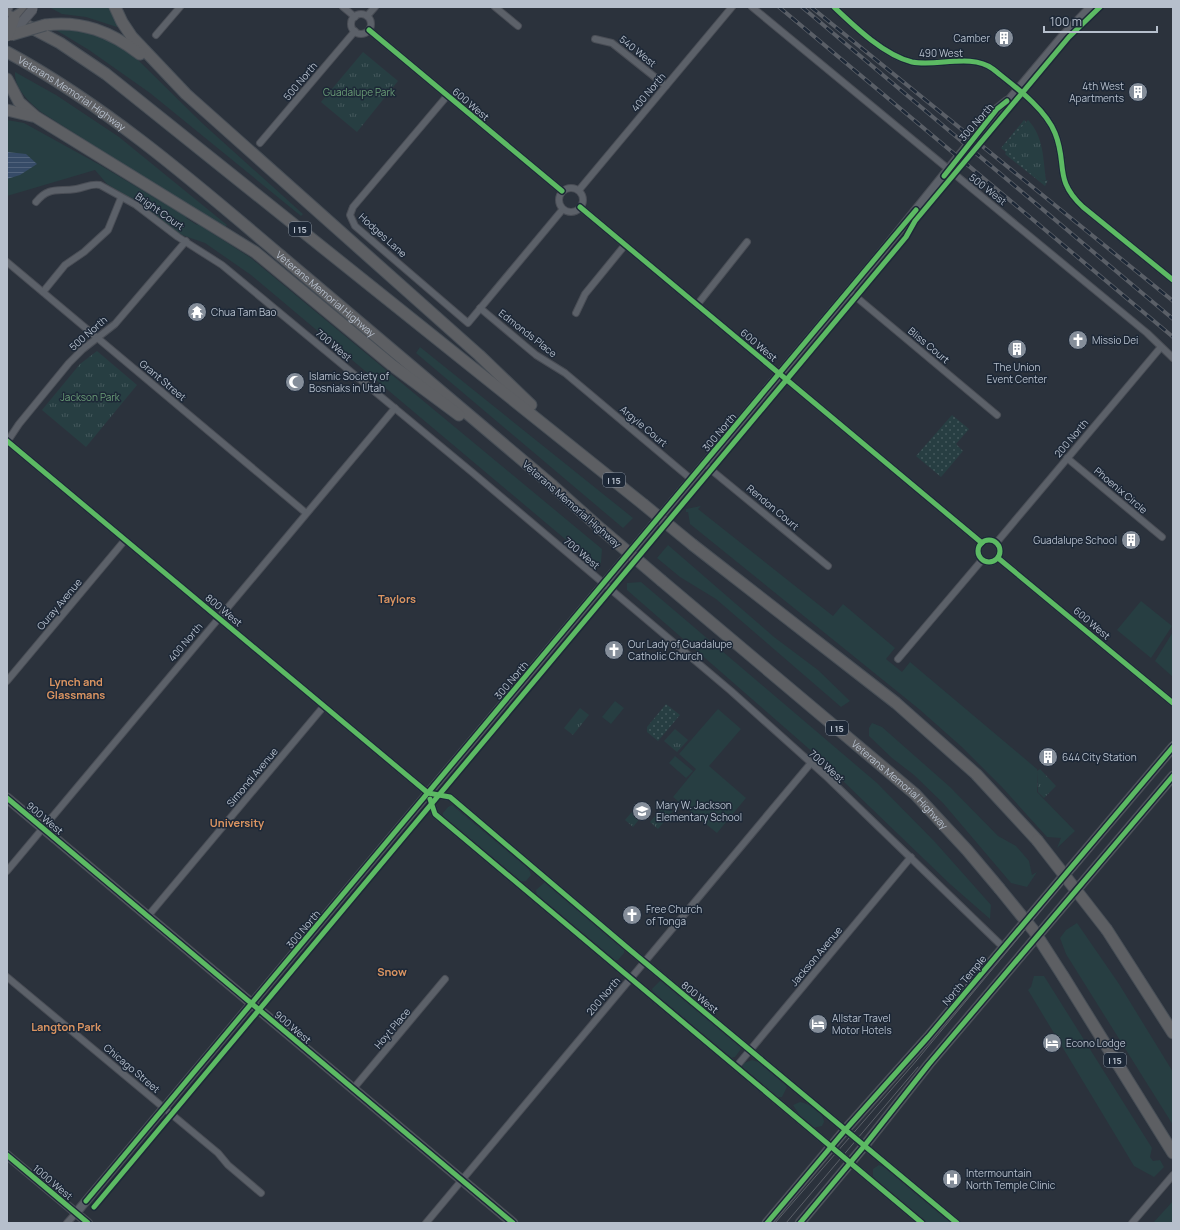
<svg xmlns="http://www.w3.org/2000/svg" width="1180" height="1230" viewBox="0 0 1180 1230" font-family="Manrope,sans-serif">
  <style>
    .grass { fill: #273e42 }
    .park { fill: url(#park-tufts) }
    .garden { fill: url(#garden-dots) }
    .water { fill: url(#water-rules) }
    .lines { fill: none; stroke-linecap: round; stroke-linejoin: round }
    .minor-casing { stroke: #4a4e56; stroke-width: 8 }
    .tertiary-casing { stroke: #4a4e56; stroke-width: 10 }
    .secondary-casing { stroke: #4a4e56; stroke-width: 11 }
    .motorway-casing { stroke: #484f57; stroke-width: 13 }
    .minor { stroke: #5c6169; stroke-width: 6 }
    .tertiary { stroke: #5c6169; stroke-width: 8 }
    .secondary { stroke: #5b5f67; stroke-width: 9 }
    .motorway { stroke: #5d5f63; stroke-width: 11 }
    .tram { stroke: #5a5f67; stroke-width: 1 }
    .rail-casing { stroke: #5a5f67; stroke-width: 4 }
    .rail { stroke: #1d2837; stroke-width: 2.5; stroke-dasharray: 8; stroke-linecap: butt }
    .secondary-bridge-casing { stroke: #4a4e56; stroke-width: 11; stroke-linecap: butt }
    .motorway-bridge-casing { stroke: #484f57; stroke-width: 13; stroke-linecap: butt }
    .secondary-bridge { stroke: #5b5f67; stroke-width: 9 }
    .motorway-bridge { stroke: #5d5f63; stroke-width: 11 }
    .cycleway-casing { stroke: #1d2837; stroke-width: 8 }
    .cycleway { stroke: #5cba63; stroke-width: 5 }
    .labels { text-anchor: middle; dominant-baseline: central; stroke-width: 3; stroke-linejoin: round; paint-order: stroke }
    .shield { fill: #1d2837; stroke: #88929f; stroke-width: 1 }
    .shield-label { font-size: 9px; font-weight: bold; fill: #b6bfcc }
    .poi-label { font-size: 10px; fill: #b6bfcc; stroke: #1d2837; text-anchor: start }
    .street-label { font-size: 10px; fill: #b6bfcc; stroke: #1d2837 }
    .park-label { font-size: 10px; fill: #6b9e77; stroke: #1d2837 }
    .neighbourhood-label { font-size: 11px; font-weight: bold; fill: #dc9561; stroke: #1d2837 }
  </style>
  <defs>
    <pattern id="park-tufts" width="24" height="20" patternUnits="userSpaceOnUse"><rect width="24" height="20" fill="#273e42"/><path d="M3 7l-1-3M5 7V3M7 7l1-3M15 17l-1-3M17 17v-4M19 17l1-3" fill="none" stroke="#44585c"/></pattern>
    <pattern id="garden-dots" width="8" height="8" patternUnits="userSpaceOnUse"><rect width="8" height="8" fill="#273e42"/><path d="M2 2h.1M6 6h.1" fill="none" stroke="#44585c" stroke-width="1.8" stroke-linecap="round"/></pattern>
    <pattern id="water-rules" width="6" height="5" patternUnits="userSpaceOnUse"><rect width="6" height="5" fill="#364b67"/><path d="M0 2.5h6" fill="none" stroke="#51637c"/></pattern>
  </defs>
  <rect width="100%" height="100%" fill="#2b323c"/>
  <g class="grass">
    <path d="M 49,7 L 111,7 L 118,25 L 117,27 L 86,17 L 62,14 Z"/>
    <path d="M 63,29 L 92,33 L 115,43 L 135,57 L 202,123 L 303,214 L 301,216 L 150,93 L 89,50 L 56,30 Z"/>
    <path d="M 15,72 L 56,95 L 119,137 L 227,225 L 224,228 L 41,112 C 29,102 14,88 15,72 Z"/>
    <path d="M 7,120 L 24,123 L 100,165 L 187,217 L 186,218 L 197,225 L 198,224 L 251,258 L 602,549 L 601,563 L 596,565 L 251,275 L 205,243 L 179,234 L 144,207 L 107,184 L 95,170 L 7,196 Z"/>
    <path d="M 420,347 L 633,518 L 623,528 L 416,353 Z"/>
    <path d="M 701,506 L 698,509 L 833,616 L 843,604 L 895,648 L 886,659 L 902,672 L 910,662 L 1037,769 L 1037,792 L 1075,831 L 1057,848 L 1061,838 L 1047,837 L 1001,786 L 963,748 L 919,709 L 690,524 L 688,512 L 686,512 L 686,509 Z"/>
    <path d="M 668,545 L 774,637 L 818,670 L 850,701 L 841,707 L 716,599 L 680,577 L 657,558 Z"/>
    <path d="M 641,582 L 877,783 L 935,842 L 991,905 L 990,919 L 950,884 L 816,755 L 627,590 L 627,583 Z"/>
    <path d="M 1141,601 L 1172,626 L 1151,658 L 1117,630 Z"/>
    <path d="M 1173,632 L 1173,677 L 1155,661 Z"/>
    <path d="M 615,701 L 624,708 L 611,724 L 602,717 Z"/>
    <path d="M 718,709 L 741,729 L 709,766 L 746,798 L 717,833 L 673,797 L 696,769 L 679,754 Z"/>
    <path d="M 872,723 L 882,727 L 950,787 L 998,836 L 1016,846 L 1029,861 L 1032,875 L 1037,872 L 1027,887 L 1011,883 L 943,803 L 914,775 L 892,758 L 869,736 L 869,728 Z"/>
    <path d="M 675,756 L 693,771 L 686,778 L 669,763 Z"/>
    <path d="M 452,805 L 529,869 L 531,875 L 526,881 L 520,882 L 443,818 L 443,813 L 448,807 Z"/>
    <path d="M 544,883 L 547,883 L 624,948 L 624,953 L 618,960 L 614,961 L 537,897 L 536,890 Z"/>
    <path d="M 1077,923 L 1119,984 L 1173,1072 L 1173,1125 L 1066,954 L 1060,938 L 1066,930 Z"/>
    <path d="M 1034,976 L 1044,976 L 1152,1148 L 1150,1157 L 1153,1161 L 1160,1160 L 1164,1167 L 1154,1177 L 1134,1166 L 1028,990 L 1031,987 Z"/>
    <path d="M 660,981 L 664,982 L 739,1045 L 741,1049 L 735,1057 L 731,1058 L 654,994 L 652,989 Z"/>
    <path d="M 752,1060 L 759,1062 L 785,1083 L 787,1087 L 782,1097 L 776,1097 L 742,1067 L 744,1063 Z"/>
    <path d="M 800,1102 C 810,1104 823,1111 824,1122 L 822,1126 L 813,1128 L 800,1116 L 793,1105 Z"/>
    <path d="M 879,1165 L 884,1167 L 951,1223 L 927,1223 L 873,1177 L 873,1169 Z"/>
    <path d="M 1173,1201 L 1173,1223 L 1153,1223 Z"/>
  </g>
  <g class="park">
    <path d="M 363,52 L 398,81 L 357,132 L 321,102 Z"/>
    <path d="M 1028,120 C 1044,137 1043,159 1046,180 L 1043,181 L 1010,154 L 1008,143 Z"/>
    <path d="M 97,351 L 137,385 L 86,447 L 42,410 L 80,364 Z"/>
    <path d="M 580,708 L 589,715 L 573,735 L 564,728 Z"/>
    <path d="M 675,729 L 688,740 L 677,752 L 664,741 Z"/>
    <path d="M 1040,769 L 1056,786 L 1044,798 L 1038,792 L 1037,771 Z"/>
    <path d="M 665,804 L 673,811 L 658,829 L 650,822 Z"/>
    <path d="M 637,806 L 645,812 L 633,827 L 625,820 Z"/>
  </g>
  <g class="garden">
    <path d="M 1024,120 L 1026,122 L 1008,143 L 1011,154 L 1043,181 L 1048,180 L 1045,186 L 1005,154 L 1006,152 L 1001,148 Z"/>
    <path d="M 952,415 L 969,429 L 956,444 L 963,451 L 941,477 L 916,456 Z"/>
    <path d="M 666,704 L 680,715 L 658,741 L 647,732 L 647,727 Z"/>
  </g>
  <path class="water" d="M 7,152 L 26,154 L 37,164 L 20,175 L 7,179 Z"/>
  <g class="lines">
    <defs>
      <g id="minor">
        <path d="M 343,7 L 355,17"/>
        <path d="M 495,7 L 518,26"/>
        <path d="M 752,7 L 1147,333 L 1173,358"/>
        <path d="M 834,7 C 855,27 884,55 912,62 C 937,67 971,53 993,69 C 1014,86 1045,108 1055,133 C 1068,165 1053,179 1083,207 L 1173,280"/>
        <circle cx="361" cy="24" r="10"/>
        <path d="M 367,16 L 375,7"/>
        <path d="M 369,30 L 562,191"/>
        <path d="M 156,35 L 180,7"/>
        <path d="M 595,39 L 612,43 L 666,86"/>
        <path d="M 447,96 L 353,207 L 350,215 L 355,226 L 468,323 L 563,209"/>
        <path d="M 260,143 L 355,31"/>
        <circle cx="571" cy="200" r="12"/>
        <path d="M 579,190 L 732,7"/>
        <path d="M 36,202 C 49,186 58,192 76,189 C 84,188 91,183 100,185 L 136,205 L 178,237 L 222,265 L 473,473 L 731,691 L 828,778 L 1003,947"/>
        <path d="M 580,207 L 982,543"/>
        <path d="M 7,262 L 306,513"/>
        <path d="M 849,291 L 997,415"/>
        <path d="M 43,292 L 65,265 L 84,252 L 108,230 L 121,198"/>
        <path d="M 697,305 L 747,242"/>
        <path d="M 480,308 L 536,355 L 565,373 L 691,479"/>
        <path d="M 576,313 L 585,294 L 625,245"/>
        <path d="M 7,441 L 428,793 L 450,797 L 630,950 L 957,1223"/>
        <path d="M 7,442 L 19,424 L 69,363 L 83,349 L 115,324 L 186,241"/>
        <path d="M 1067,458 L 1162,537"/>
        <path d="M 704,464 L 828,566"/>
        <circle cx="989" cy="551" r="11"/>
        <path d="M 997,542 L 1161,347"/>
        <path d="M 998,558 L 1173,703"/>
        <path d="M 898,659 L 982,560"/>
        <path d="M 7,681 L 125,540"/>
        <path d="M 428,793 L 435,814 L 922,1223"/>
        <path d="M 7,871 L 395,408"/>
        <path d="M 148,916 L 324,706"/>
        <path d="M 7,977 L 218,1153 L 228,1165 L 261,1193"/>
        <path d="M 736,1067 L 911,857"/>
        <path d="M 353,1089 L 445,979"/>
        <path d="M 67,1223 L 76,1213"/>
        <path d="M 426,1223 L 811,763"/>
        <path d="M 1132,1223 L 1173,1175"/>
      </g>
      <g id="tertiary">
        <path d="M 1005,105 L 1062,37 L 1091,7"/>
        <path d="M 7,1155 L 88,1223"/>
        <path d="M 76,1213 L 877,258 L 997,109 L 1007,101"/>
      </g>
      <g id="secondary">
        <path d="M 7,9 L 8,7"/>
        <path d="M 7,798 L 513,1223"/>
        <path d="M 767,1223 L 846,1129 L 928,1037 L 1173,747"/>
        <path d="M 800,1223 L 865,1145 L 929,1064 L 1173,776"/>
      </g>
      <g id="motorway">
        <path d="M 115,7 L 122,22 L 132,37 L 186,94 L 479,355 L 531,405"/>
        <path d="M 7,15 L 60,43 L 106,74 L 643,504"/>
        <path d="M 14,18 L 31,7"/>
        <path d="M 45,25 C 82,20 111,32 140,54"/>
        <path id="s1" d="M 7,52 C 105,105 194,182 280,255 C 371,332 462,409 553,486 L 601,529"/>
        <path d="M 7,79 L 19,102 L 36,117 L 255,252 L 393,366 L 459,415"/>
        <path d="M 7,110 L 32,116"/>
        <path d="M 693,545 L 896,703 L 976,774 L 1037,840"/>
        <path id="s2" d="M 662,581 L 915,794 L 967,850 L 999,888"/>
        <path d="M 1107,930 L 1173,1033"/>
        <path d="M 1063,976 L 1173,1153"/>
      </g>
    </defs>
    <use href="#minor" class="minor-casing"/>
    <use href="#tertiary" class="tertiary-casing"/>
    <use href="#secondary" class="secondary-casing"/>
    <use href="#motorway" class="motorway-casing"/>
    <use href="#minor" class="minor"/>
    <use href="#tertiary" class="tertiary"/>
    <use href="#secondary" class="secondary"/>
    <use href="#motorway" class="motorway"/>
    <g class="tram">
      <path d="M 775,1223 L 917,1060 L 1131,802 L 1145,783 L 1173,740"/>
      <path d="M 786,1223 L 918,1067"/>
    </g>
    <defs>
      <g id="rail">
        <path d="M 779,7 L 1173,337"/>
        <path d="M 802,7 L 1173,319"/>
        <path d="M 811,7 L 1173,301"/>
      </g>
    </defs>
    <use href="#rail" class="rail-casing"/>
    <use href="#rail" class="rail"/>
    <defs>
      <path id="secondary-bridge" d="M 11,35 L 33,9"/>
      <g id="motorway-bridge">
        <path d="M 11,35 L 45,25"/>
        <path d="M 7,36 L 14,18"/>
        <path d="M 643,504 L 693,545"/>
        <path d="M 601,529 L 662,581"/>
        <path d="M 1037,840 L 1107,930"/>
        <path d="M 999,888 L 1034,931 L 1063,976"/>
      </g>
    </defs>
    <use href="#secondary-bridge" class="secondary-bridge-casing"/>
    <use href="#motorway-bridge" class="motorway-bridge-casing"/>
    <use href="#secondary-bridge" class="secondary-bridge"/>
    <use href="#motorway-bridge" class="motorway-bridge"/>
    <defs>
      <g id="cycleway">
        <path d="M 834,7 C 855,27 884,55 912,62 C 937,67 971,53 993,69 C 1014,86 1045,108 1055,133 C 1068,165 1053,179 1083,207 L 1173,280"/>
        <path d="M 369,30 L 562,191"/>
        <path d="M 944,176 L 997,109 L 1007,101"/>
        <path d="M 580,207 L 982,543"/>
        <path d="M 7,441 L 428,793 L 450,797 L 630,950 L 957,1223"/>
        <circle cx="989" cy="551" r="11"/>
        <path d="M 998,558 L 1173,703"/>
        <path d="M 7,798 L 513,1223"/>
        <path d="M 430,799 L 435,814 L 922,1223"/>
        <path d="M 7,1155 L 88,1223"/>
        <path d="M 86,1201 L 916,210"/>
        <path d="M 94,1207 L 906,237 L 915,221 L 1069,37 L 1100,7"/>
        <path d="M 767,1223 L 846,1129 L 928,1037 L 1173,747"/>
        <path d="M 800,1223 L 865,1145 L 929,1064 L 1173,776"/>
      </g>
    </defs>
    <use href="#cycleway" class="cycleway-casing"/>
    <use href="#cycleway" class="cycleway"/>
  </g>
  <defs>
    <symbol id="building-disc" viewBox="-11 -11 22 22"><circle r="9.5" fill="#858e9a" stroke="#1d2837"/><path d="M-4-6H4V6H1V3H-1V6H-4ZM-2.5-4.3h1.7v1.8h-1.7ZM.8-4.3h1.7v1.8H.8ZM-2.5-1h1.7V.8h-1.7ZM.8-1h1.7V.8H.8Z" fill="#fff"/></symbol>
    <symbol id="temple-disc" viewBox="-11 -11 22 22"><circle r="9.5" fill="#858e9a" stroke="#1d2837"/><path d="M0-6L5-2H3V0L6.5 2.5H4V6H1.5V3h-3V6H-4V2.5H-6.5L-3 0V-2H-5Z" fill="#fff"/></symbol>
    <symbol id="church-disc" viewBox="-11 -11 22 22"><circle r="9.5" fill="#858e9a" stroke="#1d2837"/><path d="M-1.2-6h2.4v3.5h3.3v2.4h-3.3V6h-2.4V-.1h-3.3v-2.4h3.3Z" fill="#fff"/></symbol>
    <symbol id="mosque-disc" viewBox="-11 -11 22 22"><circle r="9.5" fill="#858e9a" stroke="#1d2837"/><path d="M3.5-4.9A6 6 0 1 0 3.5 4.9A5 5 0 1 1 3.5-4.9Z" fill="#fff"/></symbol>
    <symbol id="school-disc" viewBox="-11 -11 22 22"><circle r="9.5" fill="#858e9a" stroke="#1d2837"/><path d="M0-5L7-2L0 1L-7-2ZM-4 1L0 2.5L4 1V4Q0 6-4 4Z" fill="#fff"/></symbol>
    <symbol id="hotel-disc" viewBox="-11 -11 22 22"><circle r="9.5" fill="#858e9a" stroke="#1d2837"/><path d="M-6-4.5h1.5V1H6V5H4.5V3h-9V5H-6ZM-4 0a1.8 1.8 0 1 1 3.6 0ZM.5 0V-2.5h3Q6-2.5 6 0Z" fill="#fff"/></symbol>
    <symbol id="hospital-disc" viewBox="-11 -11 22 22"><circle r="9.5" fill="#858e9a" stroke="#1d2837"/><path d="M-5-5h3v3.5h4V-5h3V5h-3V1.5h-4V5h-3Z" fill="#fff"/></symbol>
  </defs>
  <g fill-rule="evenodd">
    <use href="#building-disc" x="993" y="27" width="22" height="22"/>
    <use href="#building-disc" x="1127" y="81" width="22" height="22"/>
    <use href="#temple-disc" x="186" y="301" width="22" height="22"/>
    <use href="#church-disc" x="1067" y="329" width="22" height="22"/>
    <use href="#building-disc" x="1006" y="338" width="22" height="22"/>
    <use href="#mosque-disc" x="284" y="371" width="22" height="22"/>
    <use href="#building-disc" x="1120" y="529" width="22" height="22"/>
    <use href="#church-disc" x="603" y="639" width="22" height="22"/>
    <use href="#building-disc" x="1037" y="746" width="22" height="22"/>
    <use href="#school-disc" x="631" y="800" width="22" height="22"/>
    <use href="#church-disc" x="621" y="904" width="22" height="22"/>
    <use href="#hotel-disc" x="807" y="1013" width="22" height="22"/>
    <use href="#hotel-disc" x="1041" y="1032" width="22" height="22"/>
    <use href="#hospital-disc" x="941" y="1168" width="22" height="22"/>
  </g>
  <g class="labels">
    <g class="shield">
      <rect x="289" y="222" width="22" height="14" rx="3"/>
      <rect x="603" y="473" width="22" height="14" rx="3"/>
      <rect x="826" y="721" width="22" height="14" rx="3"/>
      <rect x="1104" y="1053" width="22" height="14" rx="3"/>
    </g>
    <g class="shield-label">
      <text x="300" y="229">I 15</text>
      <text x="614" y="480">I 15</text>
      <text x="837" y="728">I 15</text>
      <text x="1115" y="1060">I 15</text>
    </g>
    <g class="poi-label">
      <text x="990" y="38" text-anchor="end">Camber</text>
      <text x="1124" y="86" text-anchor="end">4th West<tspan x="1124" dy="12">Apartments</tspan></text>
      <text x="211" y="312">Chua Tam Bao</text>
      <text x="1092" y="340">Missio Dei</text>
      <text x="1017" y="367" text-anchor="middle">The Union<tspan x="1017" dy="12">Event Center</tspan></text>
      <text x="309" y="376">Islamic Society of<tspan x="309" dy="12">Bosniaks in Utah</tspan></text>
      <text x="1117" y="540" text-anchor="end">Guadalupe School</text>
      <text x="628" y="644">Our Lady of Guadalupe<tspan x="628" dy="12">Catholic Church</tspan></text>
      <text x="1062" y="757">644 City Station</text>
      <text x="656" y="805">Mary W. Jackson<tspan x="656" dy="12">Elementary School</tspan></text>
      <text x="646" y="909">Free Church<tspan x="646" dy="12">of Tonga</tspan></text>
      <text x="832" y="1018">Allstar Travel<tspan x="832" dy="12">Motor Hotels</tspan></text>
      <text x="1066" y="1043">Econo Lodge</text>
      <text x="966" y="1173">Intermountain<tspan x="966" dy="12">North Temple Clinic</tspan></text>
    </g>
    <g class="street-label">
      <text transform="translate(638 51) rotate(39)">540 West</text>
      <text x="941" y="53">490 West</text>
      <text transform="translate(300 81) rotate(-50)">500 North</text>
      <text transform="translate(648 92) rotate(-50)">400 North</text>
      <text stroke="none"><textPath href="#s1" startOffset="77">Veterans Memorial Highway</textPath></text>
      <text transform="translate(471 104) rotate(40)">600 West</text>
      <text transform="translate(976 122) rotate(-49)">300 North</text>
      <text transform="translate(988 189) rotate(38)">500 West</text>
      <text transform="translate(160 211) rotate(35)">Bright Court</text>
      <text transform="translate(383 235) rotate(42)">Hodges Lane</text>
      <text stroke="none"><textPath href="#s1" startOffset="401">Veterans Memorial Highway</textPath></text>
      <text transform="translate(88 333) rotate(-41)">500 North</text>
      <text transform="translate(528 333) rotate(38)">Edmonds Place</text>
      <text transform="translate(334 345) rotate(40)">700 West</text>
      <text transform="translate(759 345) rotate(40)">600 West</text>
      <text transform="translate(929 345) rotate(40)">Bliss Court</text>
      <text transform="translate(163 380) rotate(40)">Grant Street</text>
      <text transform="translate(644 426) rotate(40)">Argyle Court</text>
      <text transform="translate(719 432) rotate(-50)">300 North</text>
      <text transform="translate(1071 438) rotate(-50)">200 North</text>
      <text transform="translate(1121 490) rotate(40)">Phoenix Circle</text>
      <text transform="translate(572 504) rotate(41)">Veterans Memorial Highway</text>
      <text transform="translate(773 507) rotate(40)">Rendon Court</text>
      <text transform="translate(582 553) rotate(40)">700 West</text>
      <text transform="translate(59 604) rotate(-50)">Ouray Avenue</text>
      <text transform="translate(224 610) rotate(40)">800 West</text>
      <text transform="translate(1092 623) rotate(40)">600 West</text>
      <text transform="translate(185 642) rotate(-50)">400 North</text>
      <text transform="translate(511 680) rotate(-50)">300 North</text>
      <text transform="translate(827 766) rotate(42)">700 West</text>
      <text transform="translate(252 777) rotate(-50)">Simondi Avenue</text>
      <text stroke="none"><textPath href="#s2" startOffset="313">Veterans Memorial Highway</textPath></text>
      <text transform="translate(45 818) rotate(40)">900 West</text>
      <text transform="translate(303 929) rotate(-50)">300 North</text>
      <text transform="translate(816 956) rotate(-50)">Jackson Avenue</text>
      <text transform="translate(964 980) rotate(-50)">North Temple</text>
      <text transform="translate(603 996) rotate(-50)">200 North</text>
      <text transform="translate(700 997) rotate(39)">800 West</text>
      <text transform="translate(293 1027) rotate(40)">900 West</text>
      <text transform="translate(392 1028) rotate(-50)">Hoyt Place</text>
      <text transform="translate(132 1068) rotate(40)">Chicago Street</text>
      <text transform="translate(53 1182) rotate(40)">1000 West</text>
    </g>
    <g class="park-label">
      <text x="359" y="92">Guadalupe Park</text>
      <text x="90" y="397">Jackson Park</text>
    </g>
    <g class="neighbourhood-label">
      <text x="397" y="598">Taylors</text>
      <text x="76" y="681">Lynch and<tspan x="76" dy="13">Glassmans</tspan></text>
      <text x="237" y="822">University</text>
      <text x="392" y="971">Snow</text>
      <text x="66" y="1026">Langton Park</text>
    </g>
  </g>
  <rect width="1180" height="1230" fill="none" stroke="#b6bfcc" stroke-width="16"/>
  <path d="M1044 26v6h113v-6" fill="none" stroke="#b6bfcc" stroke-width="2"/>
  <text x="1050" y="26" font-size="12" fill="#b6bfcc" stroke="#1d2837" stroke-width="3" paint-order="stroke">100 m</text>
</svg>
